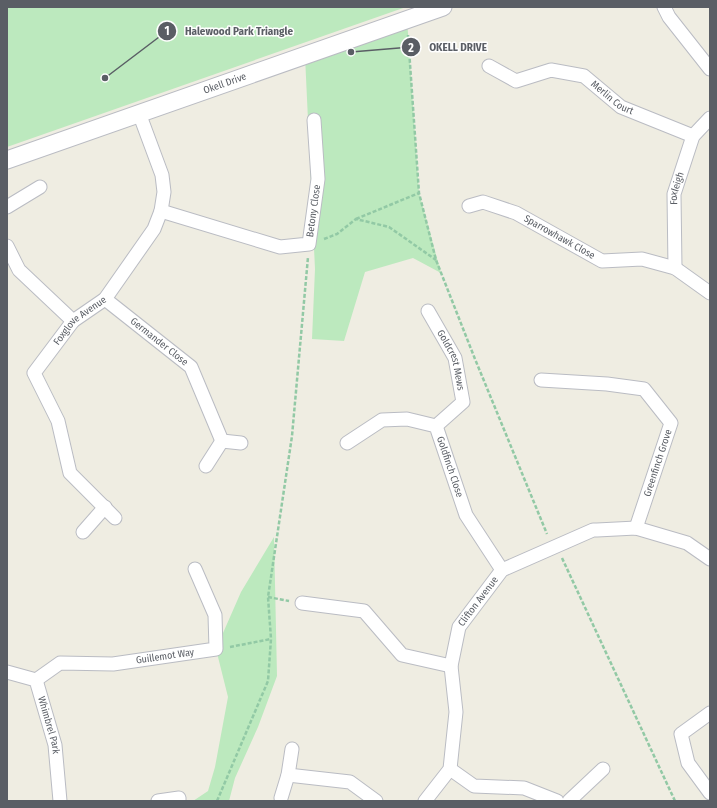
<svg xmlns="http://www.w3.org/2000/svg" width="717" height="808" viewBox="0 0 717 808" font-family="'Fira Sans Condensed',sans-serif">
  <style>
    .green { fill: #bce9be }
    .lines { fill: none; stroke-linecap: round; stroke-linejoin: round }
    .minor-casing { stroke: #babcc3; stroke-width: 15 }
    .tertiary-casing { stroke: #babcc3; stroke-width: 19 }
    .path { stroke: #92c9a5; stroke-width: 2.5; stroke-dasharray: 4 2; stroke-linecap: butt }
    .minor { stroke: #fff; stroke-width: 13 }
    .tertiary { stroke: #fff; stroke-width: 17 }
    .labels { text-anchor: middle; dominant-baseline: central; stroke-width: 3; stroke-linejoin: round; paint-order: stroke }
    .street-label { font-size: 10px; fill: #5a5e65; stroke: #fff }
    .leader { fill: none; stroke: #5a5e65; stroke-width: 1.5 }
    .callout-dot { fill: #5a5e65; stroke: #fff; stroke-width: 1.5 }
    .mark-label { font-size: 12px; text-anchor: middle; font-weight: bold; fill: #fff }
    .callout-label { font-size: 11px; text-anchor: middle; font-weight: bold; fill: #5a5e65; stroke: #fff; stroke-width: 3; stroke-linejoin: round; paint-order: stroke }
  </style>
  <rect width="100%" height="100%" fill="#efede2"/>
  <g class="green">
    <path d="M 7,7 L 406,7 L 7,147 Z"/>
    <path d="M 407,19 L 419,193 L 441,273 L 413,258 L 365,272 L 344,341 L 312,339 L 315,269 L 305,56 Z"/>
    <path d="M 274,537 L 277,676 L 258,727 L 235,778 L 229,801 L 193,801 L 208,791 L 215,767 L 228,697 L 216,649 L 241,592 Z"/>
  </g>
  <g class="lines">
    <defs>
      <g id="minor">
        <path d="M 664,7 L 669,17 L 710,69"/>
        <path id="s1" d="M 489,66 L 516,81 L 551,70 L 584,76 L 621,107 L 693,136"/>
        <path id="s2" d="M 469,206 L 483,202 L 516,213 L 602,261 L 642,259 L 675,268 L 710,293"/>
        <path d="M 7,207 L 40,187"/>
        <path id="s3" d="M 161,211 L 280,247 L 309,244 L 318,179 L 314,120"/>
        <path d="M 7,246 L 19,270 L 73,321"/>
        <path id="s4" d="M 675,268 L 674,194 L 693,136 L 710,118"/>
        <path id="s5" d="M 105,299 L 191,367 L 222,441 L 241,443"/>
        <path id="s6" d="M 428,311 L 455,358 L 463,402 L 436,426"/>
        <path d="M 541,380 L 607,384 L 644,389 L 671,423 L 636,528"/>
        <path id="s7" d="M 347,443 L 382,420 L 407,419 L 436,426 L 466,515 L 502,570"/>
        <path d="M 206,466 L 222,441"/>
        <path id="s8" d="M 115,518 L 70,473 L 58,421 L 34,373 L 73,321 L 105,299 L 154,229 L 161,211 L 164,192 L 162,175 L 139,113"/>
        <path d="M 83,532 L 105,507"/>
        <path d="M 302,603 L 364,611 L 402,655 L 451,666"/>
        <path id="s9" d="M 7,672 L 36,680 L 55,745 L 60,801"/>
        <path id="s10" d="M 36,680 L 60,663 L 113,664 L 216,649 L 215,615 L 195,569"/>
        <path d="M 710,713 L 681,734 L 688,763 L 710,793"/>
        <path d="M 450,769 L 474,786 L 524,788 L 557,801"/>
        <path d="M 288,775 L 350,782 L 376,801"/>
        <path d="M 281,798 L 288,775 L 292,749"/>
        <path d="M 158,801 L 179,798 L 179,801"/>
        <path id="s11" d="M 425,801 L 450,769 L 456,712 L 451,666 L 459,627 L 502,570 L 593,530 L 597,530 L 636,528 L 687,543 L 710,559"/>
        <path d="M 569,801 L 603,769"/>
      </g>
      <g id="tertiary">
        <path id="s12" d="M 7,160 L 443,7"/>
      </g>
    </defs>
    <use href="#minor" class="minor-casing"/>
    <use href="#tertiary" class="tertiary-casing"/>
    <g class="path">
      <path d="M 408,35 L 419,193 L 436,260 L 475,359 L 547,534"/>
      <path d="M 356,219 L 419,193"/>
      <path d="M 324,239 L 337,234 L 356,219 L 389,227 L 436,260"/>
      <path d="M 562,558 L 675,801"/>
      <path d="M 268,597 L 289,601"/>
      <path d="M 230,647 L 271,639"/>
      <path d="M 217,801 L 268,681 L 271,639 L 268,597 L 292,436 L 308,257"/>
    </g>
    <use href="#minor" class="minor"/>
    <use href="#tertiary" class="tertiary"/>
  </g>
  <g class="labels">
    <g class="street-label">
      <text stroke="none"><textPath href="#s12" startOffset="231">Okell Drive</textPath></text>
      <text stroke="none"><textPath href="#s1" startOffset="137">Merlin Court</textPath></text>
      <text stroke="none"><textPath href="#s4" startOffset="80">Foxleigh</textPath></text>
      <text stroke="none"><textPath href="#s3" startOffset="187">Betony Close</textPath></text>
      <text stroke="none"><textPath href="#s2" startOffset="99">Sparrowhawk Close</textPath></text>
      <text stroke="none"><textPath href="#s8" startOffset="241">Foxglove Avenue</textPath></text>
      <text stroke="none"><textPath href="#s5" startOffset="69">Germander Close</textPath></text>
      <text stroke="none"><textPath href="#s6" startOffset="55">Goldcrest Mews</textPath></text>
      <text transform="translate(658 463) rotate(-72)">Greenfinch Grove</text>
      <text stroke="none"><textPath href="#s7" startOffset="140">Goldfinch Close</textPath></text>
      <text stroke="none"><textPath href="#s11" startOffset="216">Clifton Avenue</textPath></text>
      <text stroke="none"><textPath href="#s10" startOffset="135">Guillemot Way</textPath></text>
      <text stroke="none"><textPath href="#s9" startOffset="77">Whimbrel Park</textPath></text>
    </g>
  </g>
  <path class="leader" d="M105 78L167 31M351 52L411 47"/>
  <g class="callout-dot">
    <circle cx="105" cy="78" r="4"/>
    <circle cx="351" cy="52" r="4"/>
    <circle cx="167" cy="31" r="10"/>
    <circle cx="411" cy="47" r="10"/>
  </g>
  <g class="mark-label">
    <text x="167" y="35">1</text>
    <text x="411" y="52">2</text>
  </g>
  <g class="callout-label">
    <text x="239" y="35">Halewood Park Triangle</text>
    <text x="458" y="51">OKELL DRIVE</text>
  </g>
  <rect width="717" height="808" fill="none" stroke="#5a5e65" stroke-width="16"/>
</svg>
